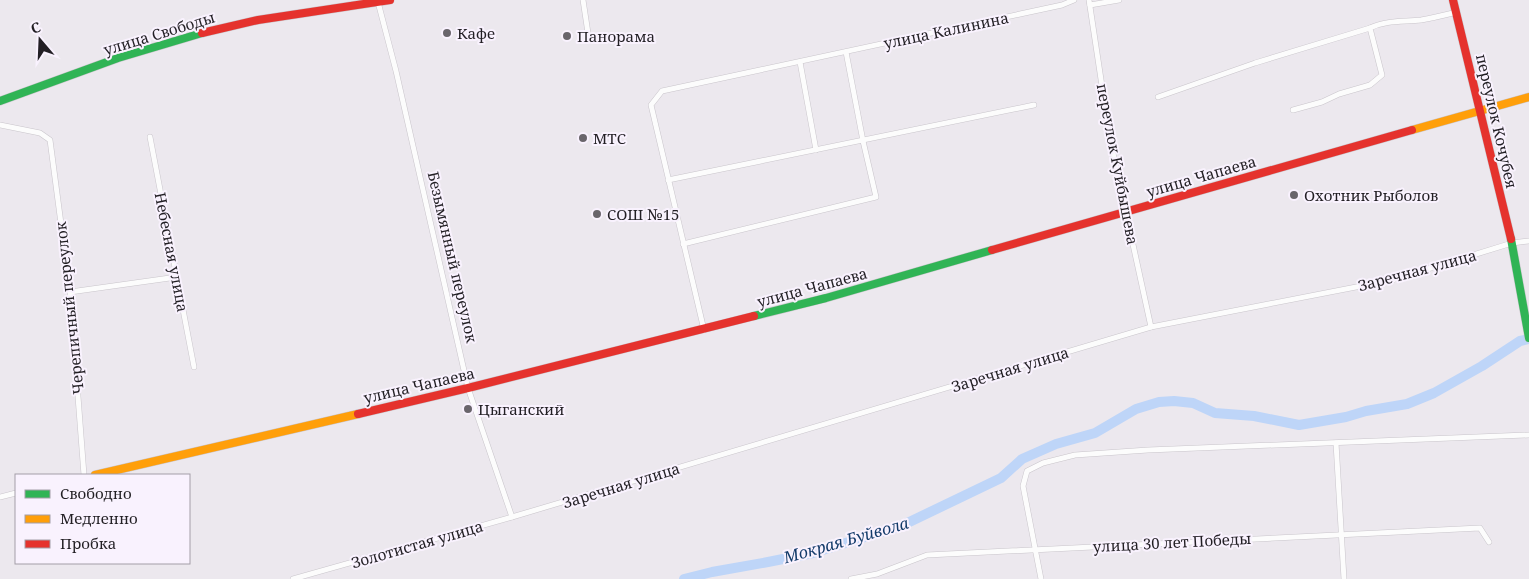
<svg xmlns="http://www.w3.org/2000/svg" width="1529" height="579" viewBox="0 0 1529 579" font-family="'Noto Serif',serif">
  <style>
    .lines { fill: none; stroke-linecap: round; stroke-linejoin: round }
    .river { stroke: #bed5f8; stroke-width: 10 }
    .street-casing { stroke: #c9c5cb; stroke-width: 6 }
    .fast-casing { stroke: #c9c5cb; stroke-width: 9 }
    .slow-casing { stroke: #c9c5cb; stroke-width: 9 }
    .jam-casing { stroke: #c9c5cb; stroke-width: 9 }
    .street { stroke: #fcfcfc; stroke-width: 5 }
    .fast { stroke: #30b455; stroke-width: 8 }
    .slow { stroke: #ff9f0a; stroke-width: 8 }
    .jam { stroke: #e5322d; stroke-width: 8 }
    .poi-dot { fill: #69656b; stroke: #f9f2fe; stroke-width: 2 }
    .labels { text-anchor: middle; dominant-baseline: central; stroke-width: 4; stroke-linejoin: round; paint-order: stroke }
    .street-label { font-size: 15px; fill: #221f24; stroke: #f9f2fe }
    .poi-label { font-size: 15px; fill: #221f24; stroke: #f9f2fe; text-anchor: start }
    .water-label { font-size: 16px; font-style: italic; fill: #123a69; stroke: #f9f2fe }
  </style>
  <rect width="100%" height="100%" fill="#ece8ee"/>
  <g class="lines">
    <path class="river" d="M 684,579 L 712,572 L 768,562 L 813,553 L 901,526 L 1001,478 L 1022,459 L 1056,444 L 1095,433 L 1136,409 L 1159,402 L 1174,401 L 1193,403 L 1215,413 L 1254,416 L 1299,425 L 1346,417 L 1366,411 L 1407,404 L 1434,393 L 1482,366 L 1520,341 L 1529,339"/>
    <defs>
      <g id="street">
        <path d="M 583,0 L 588,33"/>
        <path d="M 1089,0 L 1110,139 L 1151,327"/>
        <path d="M 378,2 L 396,71 L 468,388 L 512,517"/>
        <path d="M 1090,5 L 1119,0"/>
        <path d="M 800,62 L 816,150"/>
        <path d="M 1158,97 L 1255,63 L 1370,28"/>
        <path d="M 1293,110 L 1322,102 L 1339,94 L 1370,85 L 1382,75 L 1370,28 C 1386,20 1404,22 1421,20 C 1433,18 1445,15 1457,12"/>
        <path d="M 0,125 L 40,133 L 50,140 L 70,292 L 84,475"/>
        <path d="M 150,137 L 194,367"/>
        <path d="M 668,180 L 1034,105"/>
        <path d="M 683,244 L 876,197 L 863,141 L 846,52"/>
        <path d="M 70,292 L 177,277"/>
        <path d="M 704,330 L 651,105 L 662,91 L 1062,5 L 1074,0"/>
        <path d="M 1336,443 L 1344,579"/>
        <path d="M 0,497 L 16,493"/>
        <path d="M 293,579 L 512,517 L 1151,327 L 1392,280 L 1512,243 L 1529,241"/>
        <path d="M 851,579 L 877,574 L 927,555 L 1480,528 L 1489,542"/>
        <path d="M 1041,579 L 1023,486 L 1027,471 L 1043,463 L 1075,455 L 1148,450 L 1529,435"/>
      </g>
      <g id="fast">
        <path d="M 0,101 L 118,58 L 202,33"/>
        <path d="M 1511,239 L 1529,338"/>
        <path d="M 754,316 L 826,298 L 992,250"/>
      </g>
      <g id="slow">
        <path d="M 1412,130 L 1529,97"/>
        <path d="M 95,475 L 358,414"/>
      </g>
      <g id="jam">
        <path d="M 1453,0 L 1511,239"/>
        <path d="M 202,33 L 258,20 L 390,0"/>
        <path d="M 992,250 L 1412,130"/>
        <path d="M 358,414 L 468,388 L 754,316"/>
      </g>
    </defs>
    <use href="#street" class="street-casing"/>
    <use href="#fast" class="fast-casing"/>
    <use href="#slow" class="slow-casing"/>
    <use href="#jam" class="jam-casing"/>
    <use href="#street" class="street"/>
    <use href="#fast" class="fast"/>
    <use href="#slow" class="slow"/>
    <use href="#jam" class="jam"/>
  </g>
  <g class="poi-dot">
    <circle cx="447" cy="33" r="5"/>
    <circle cx="567" cy="36" r="5"/>
    <circle cx="583" cy="138" r="5"/>
    <circle cx="1294" cy="195" r="5"/>
    <circle cx="597" cy="214" r="5"/>
    <circle cx="468" cy="409" r="5"/>
  </g>
  <g class="labels">
    <g class="street-label">
      <text transform="translate(946 30) rotate(-12)">улица Калинина</text>
      <text transform="translate(159 33) rotate(-17)">улица Свободы</text>
      <text transform="translate(1497 121) rotate(77)">переулок Кочубея</text>
      <text transform="translate(1118 164) rotate(79)">переулок Куйбышева</text>
      <text transform="translate(1201 176) rotate(-16)">улица Чапаева</text>
      <text transform="translate(172 252) rotate(79)">Небесная улица</text>
      <text transform="translate(453 257) rotate(77)">Безымянный переулок</text>
      <text transform="translate(1417 270) rotate(-15)">Заречная улица</text>
      <text transform="translate(812 287) rotate(-15)">улица Чапаева</text>
      <text transform="translate(69 308) rotate(-96)">Черепичный переулок</text>
      <text transform="translate(1010 369) rotate(-17)">Заречная улица</text>
      <text transform="translate(419 385) rotate(-13)">улица Чапаева</text>
      <text transform="translate(621 485) rotate(-17)">Заречная улица</text>
      <text transform="translate(1172 542) rotate(-3)">улица 30 лет Победы</text>
      <text transform="translate(417 544) rotate(-16)">Золотистая улица</text>
    </g>
    <g class="poi-label">
      <text x="457" y="33">Кафе</text>
      <text x="577" y="36">Панорама</text>
      <text x="593" y="138">МТС</text>
      <text x="1304" y="195">Охотник Рыболов</text>
      <text x="607" y="214">СОШ №15</text>
      <text x="478" y="409">Цыганский</text>
    </g>
    <g class="water-label">
      <text transform="translate(846 540) rotate(-16)">Мокрая Буйвола</text>
    </g>
  </g>
  <rect x="15" y="474" width="175" height="90" fill="#f9f2fe" stroke="#a39ea7"/>
  <rect x="25" y="490" width="25" height="8" fill="#30b455" stroke="#a39ea7"/>
  <text x="60" y="499" font-size="15" fill="#221f24">Свободно</text>
  <rect x="25" y="515" width="25" height="8" fill="#ff9f0a" stroke="#a39ea7"/>
  <text x="60" y="524" font-size="15" fill="#221f24">Медленно</text>
  <rect x="25" y="540" width="25" height="8" fill="#e5322d" stroke="#a39ea7"/>
  <text x="60" y="549" font-size="15" fill="#221f24">Пробка</text>
  <g transform="translate(40 40) rotate(341)" stroke="#f9f2fe" stroke-width="4" paint-order="stroke">
  <path d="M0-4L9 19L0 12L-9 19Z" fill="#221f24"/>
  <text y="-8" font-size="14" font-weight="bold" text-anchor="middle" fill="#221f24">С</text>
  </g>
</svg>
